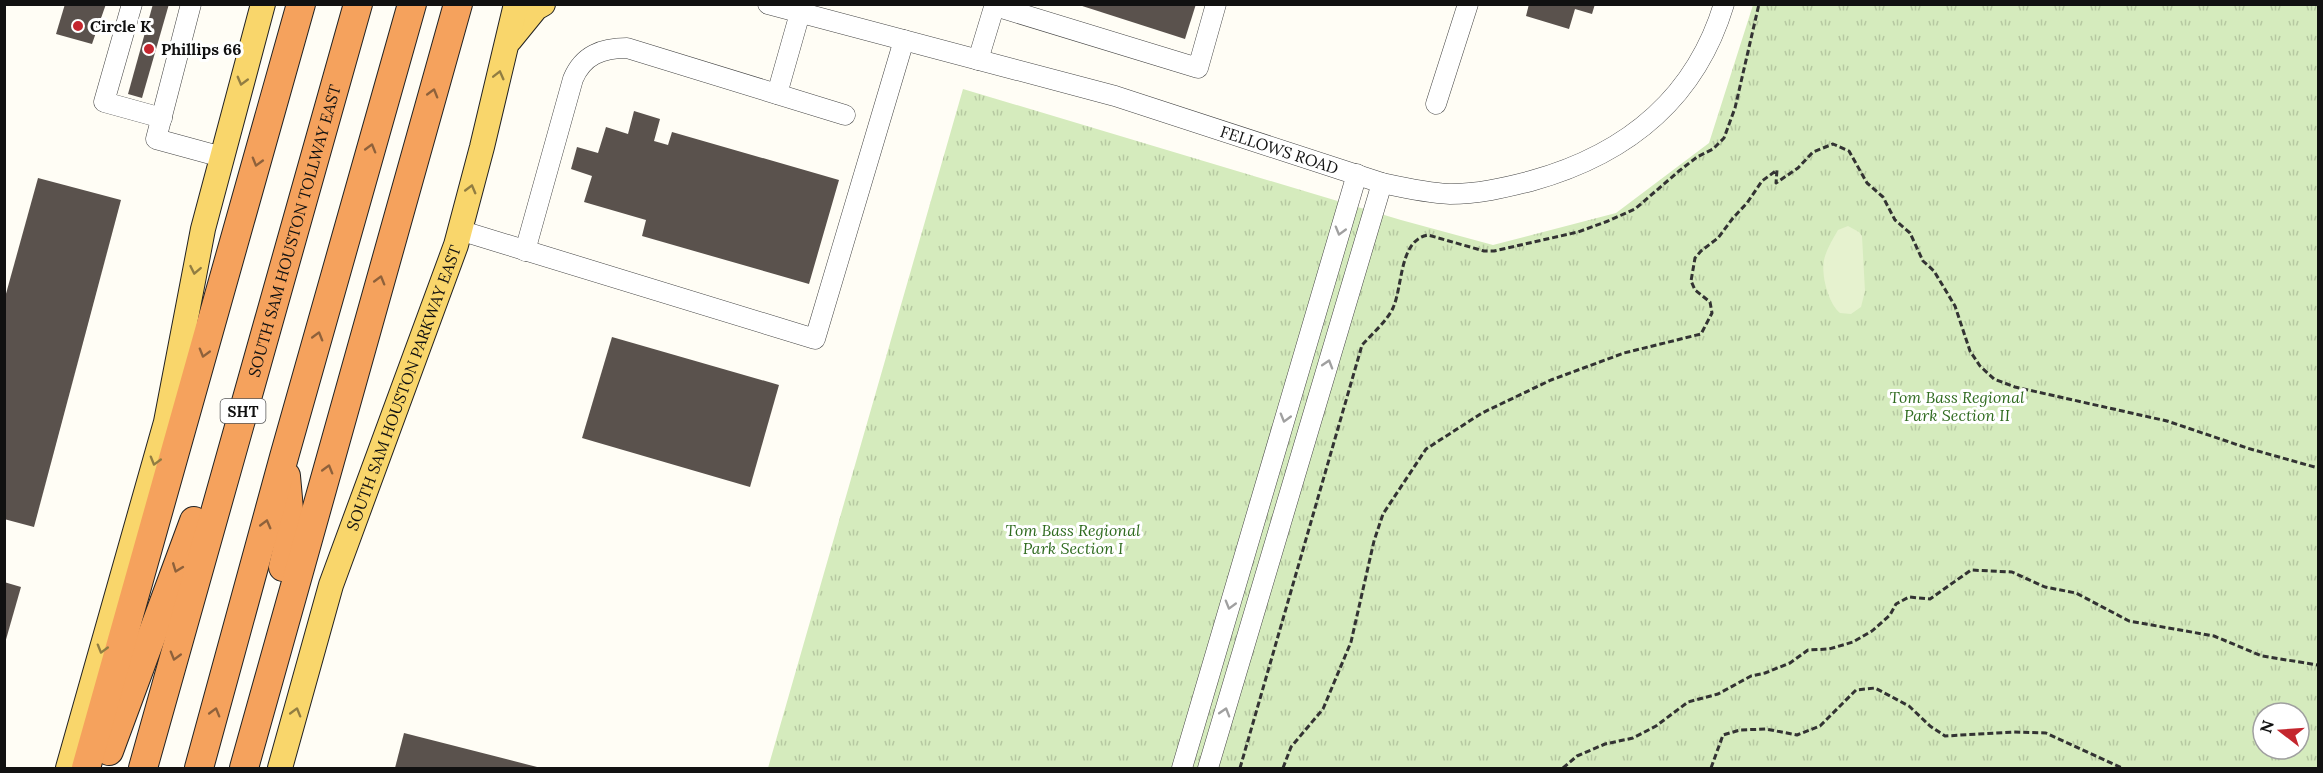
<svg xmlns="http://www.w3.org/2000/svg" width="2323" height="773" viewBox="0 0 2323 773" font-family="Lora,serif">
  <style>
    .park { fill: url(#park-tufts); fill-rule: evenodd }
    .pitch { fill: #e6f2cf }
    .building { fill: #5a524d }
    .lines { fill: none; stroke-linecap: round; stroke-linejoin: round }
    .minor-casing { stroke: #444; stroke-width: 21 }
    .major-casing { stroke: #222; stroke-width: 26 }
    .highway-casing { stroke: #222; stroke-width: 30 }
    .path { stroke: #333; stroke-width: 3; stroke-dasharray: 6 3; stroke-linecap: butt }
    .minor { stroke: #fff; stroke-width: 20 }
    .major { stroke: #f9d66b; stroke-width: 24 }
    .highway { stroke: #f5a25d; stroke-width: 28 }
    .oneway { stroke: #917d42 }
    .oneway2 { stroke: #8e613b }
    .oneway3 { stroke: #a0a0a0 }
    .poi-dot { fill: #c4262e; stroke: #fff; stroke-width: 2 }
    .labels { text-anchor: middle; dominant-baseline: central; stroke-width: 6; stroke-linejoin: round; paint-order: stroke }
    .shield { fill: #fff; stroke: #585858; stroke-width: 1.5 }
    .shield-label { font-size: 15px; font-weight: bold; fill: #111 }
    .poi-label { font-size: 16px; font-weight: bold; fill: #111; stroke: #fff; text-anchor: start }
    .street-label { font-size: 16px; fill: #111; stroke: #fff }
    .park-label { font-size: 16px; font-style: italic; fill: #2f6b1f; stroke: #fff }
  </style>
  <defs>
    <pattern id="park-tufts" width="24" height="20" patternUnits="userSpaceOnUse" patternTransform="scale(1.5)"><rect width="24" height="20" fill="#d5ebbd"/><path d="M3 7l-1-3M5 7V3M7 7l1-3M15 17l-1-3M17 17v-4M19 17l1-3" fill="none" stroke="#b6c8a1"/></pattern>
  </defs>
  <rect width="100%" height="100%" fill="#fffdf5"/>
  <path class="park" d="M 1753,5 L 2318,5 L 2318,768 L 768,768 L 963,89 L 1401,220 L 1493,245 L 1616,213 L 1709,143 ZM 2263,713 L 2299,713 L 2299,749 L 2263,749 Z"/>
  <path class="pitch" d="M 1848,226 L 1859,232 L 1862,236 L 1865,291 L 1861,307 L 1851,314 L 1840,313 C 1828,303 1821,275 1824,260 C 1826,250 1833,239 1838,230 Z"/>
  <g class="building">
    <path d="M 65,4 L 106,4 L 92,44 L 56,34 Z"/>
    <path d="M 153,4 L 169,4 L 142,98 L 128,94 Z"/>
    <path d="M 1076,4 L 1196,4 L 1185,39 Z"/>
    <path d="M 1529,4 L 1595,4 L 1592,14 L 1575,9 L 1569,29 L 1526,16 Z"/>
    <path d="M 634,111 L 660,119 L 654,141 L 668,145 L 672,132 L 839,180 L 809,284 L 642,236 L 646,220 L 584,202 L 592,176 L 571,169 L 577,147 L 598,153 L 606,127 L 628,134 Z"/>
    <path d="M 38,178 L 121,200 L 34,527 L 4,519 L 4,301 Z"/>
    <path d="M 612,337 L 779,385 L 750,487 L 582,438 Z"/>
    <path d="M 4,582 L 21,587 L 5,643 L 4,643 Z"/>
    <path d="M 404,733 L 541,768 L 395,768 Z"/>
  </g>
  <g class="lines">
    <defs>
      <g id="minor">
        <path d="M 132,4 L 104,102 L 162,118"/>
        <path d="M 191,4 L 156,139 L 222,157"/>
        <path id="s1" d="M 768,4 L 1115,96 L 1382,183 C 1405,188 1427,193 1450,194 C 1478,194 1504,188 1531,181 C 1625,155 1695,100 1724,4"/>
        <path d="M 995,6 L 1198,68 L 1216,4"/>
        <path d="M 978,60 L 995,4"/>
        <path d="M 777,94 L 800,13"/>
        <path d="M 1436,104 L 1468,4"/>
        <path d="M 459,230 L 815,339 L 904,40"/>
        <path d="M 525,251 L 573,79 C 583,55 602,48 627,48 L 845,115"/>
        <path d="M 1182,768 L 1357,174"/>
        <path d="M 1208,768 L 1382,183"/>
      </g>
      <g id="major">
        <path d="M 510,40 L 536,8 L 543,4"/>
        <path d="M 68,768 L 166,422 L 203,229 L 263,4"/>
        <path id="s2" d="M 280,768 L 331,585 L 456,245 L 482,147 L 516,4"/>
      </g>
      <g id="highway">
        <path d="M 283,567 L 291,532 L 286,476"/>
        <path d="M 109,751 L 194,521"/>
        <path d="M 86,768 L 301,4"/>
        <path id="s3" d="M 143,768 L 358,4"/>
        <path d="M 199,768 L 284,457 L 412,4"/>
        <path d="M 244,768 L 458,4"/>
      </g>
    </defs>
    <use href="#minor" class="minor-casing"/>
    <use href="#major" class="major-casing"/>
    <use href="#highway" class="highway-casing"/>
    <g class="path">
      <path d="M 1240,768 L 1360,352 L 1362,345 C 1372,334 1387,321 1393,308 C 1403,286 1399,240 1428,235 L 1484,251 L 1494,251 L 1578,232 L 1608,221 L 1635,209 L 1679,171 L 1697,157 L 1713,149 L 1724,138 L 1735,108 L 1759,4"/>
      <path d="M 1283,768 L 1291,747 L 1323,709 L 1351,642 L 1374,541 L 1383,514 L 1426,449 L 1482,413 L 1551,380 L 1624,353 L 1701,334 L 1712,313 L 1710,302 L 1695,290 L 1691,281 L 1695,258 L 1701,251 L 1718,238 L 1733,218 L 1747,203 L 1762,181 L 1777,170 L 1776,183 L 1798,168 L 1813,152 L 1833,144 L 1849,151 L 1867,183 L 1883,197 L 1895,220 L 1910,233 L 1923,261 L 1934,271 L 1955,306 L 1970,351 L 1980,366 L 1994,379 L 2015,387 L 2167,421 L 2247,448 L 2318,468"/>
      <path d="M 1563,768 L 1577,756 L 1605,744 L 1633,738 L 1656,726 L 1688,702 L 1718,694 L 1751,676 L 1765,673 L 1790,663 L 1808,650 L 1829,649 L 1853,642 L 1872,631 L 1890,615 L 1896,604 L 1909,597 L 1930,599 L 1971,570 L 2012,572 L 2045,587 L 2076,593 L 2129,621 L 2214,636 L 2262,656 L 2318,665"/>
      <path d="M 1711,768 L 1723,735 L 1740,730 L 1766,729 L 1797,735 L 1820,726 L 1856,690 L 1875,688 L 1909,706 L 1930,726 L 1945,736 L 2014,732 L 2046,733 L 2122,768"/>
    </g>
    <use href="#minor" class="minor"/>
    <use href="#major" class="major"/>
    <use href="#highway" class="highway"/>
  </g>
  <defs><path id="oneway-chevron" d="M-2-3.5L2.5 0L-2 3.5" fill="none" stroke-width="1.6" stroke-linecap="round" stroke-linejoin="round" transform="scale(1.5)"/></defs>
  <g class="oneway">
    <use href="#oneway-chevron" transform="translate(499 75) rotate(-76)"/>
    <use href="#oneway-chevron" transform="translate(242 81) rotate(105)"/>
    <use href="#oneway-chevron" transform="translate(471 189) rotate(-75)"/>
    <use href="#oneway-chevron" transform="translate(195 270) rotate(101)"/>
    <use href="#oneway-chevron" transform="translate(155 461) rotate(106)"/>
    <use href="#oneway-chevron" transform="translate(102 649) rotate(106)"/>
    <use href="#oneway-chevron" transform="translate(296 712) rotate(-74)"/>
  </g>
  <g class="oneway2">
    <use href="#oneway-chevron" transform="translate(433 93) rotate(-74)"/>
    <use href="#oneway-chevron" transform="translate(371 148) rotate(-74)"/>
    <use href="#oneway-chevron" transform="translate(257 162) rotate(106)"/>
    <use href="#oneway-chevron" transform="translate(380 280) rotate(-74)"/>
    <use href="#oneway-chevron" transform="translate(318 336) rotate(-74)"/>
    <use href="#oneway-chevron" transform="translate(204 353) rotate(106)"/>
    <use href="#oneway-chevron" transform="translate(328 469) rotate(-74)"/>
    <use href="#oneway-chevron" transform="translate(266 524) rotate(-75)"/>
    <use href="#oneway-chevron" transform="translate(177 568) rotate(111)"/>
    <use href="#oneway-chevron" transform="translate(175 656) rotate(106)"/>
    <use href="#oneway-chevron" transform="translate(215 712) rotate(-74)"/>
  </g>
  <g class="oneway3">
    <use href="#oneway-chevron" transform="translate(1340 231) rotate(106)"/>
    <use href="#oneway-chevron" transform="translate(1328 364) rotate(-73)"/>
    <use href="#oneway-chevron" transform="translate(1285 418) rotate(106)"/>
    <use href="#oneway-chevron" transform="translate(1230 605) rotate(106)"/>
    <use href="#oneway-chevron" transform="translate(1225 712) rotate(-73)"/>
  </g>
  <g class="poi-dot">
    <circle cx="78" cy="26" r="6"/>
    <circle cx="149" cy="49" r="6"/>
  </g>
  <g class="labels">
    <rect class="shield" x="220.5" y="399" width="45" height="24" rx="4.5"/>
    <g class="shield-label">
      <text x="243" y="411">SHT</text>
    </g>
    <g class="poi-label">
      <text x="90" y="26">Circle K</text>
      <text x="161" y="49">Phillips 66</text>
    </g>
    <g class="street-label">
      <text stroke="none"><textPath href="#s1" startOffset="532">FELLOWS ROAD</textPath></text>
      <text stroke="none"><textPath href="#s3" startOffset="558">SOUTH SAM HOUSTON TOLLWAY EAST</textPath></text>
      <text stroke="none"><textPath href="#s2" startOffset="400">SOUTH SAM HOUSTON PARKWAY EAST</textPath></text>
    </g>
    <g class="park-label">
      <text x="1957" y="397">Tom Bass Regional<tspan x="1957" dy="18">Park Section II</tspan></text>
      <text x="1073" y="530">Tom Bass Regional<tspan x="1073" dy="18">Park Section I</tspan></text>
    </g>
  </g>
  <rect width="2323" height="773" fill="none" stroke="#111111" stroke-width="12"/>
  <g transform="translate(2281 731) rotate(287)"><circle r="28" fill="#ffffff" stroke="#a0a0a0" stroke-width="1.5"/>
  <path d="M0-4.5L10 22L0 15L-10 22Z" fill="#c4262e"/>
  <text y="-9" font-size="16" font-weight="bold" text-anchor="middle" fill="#111111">N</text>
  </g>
</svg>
